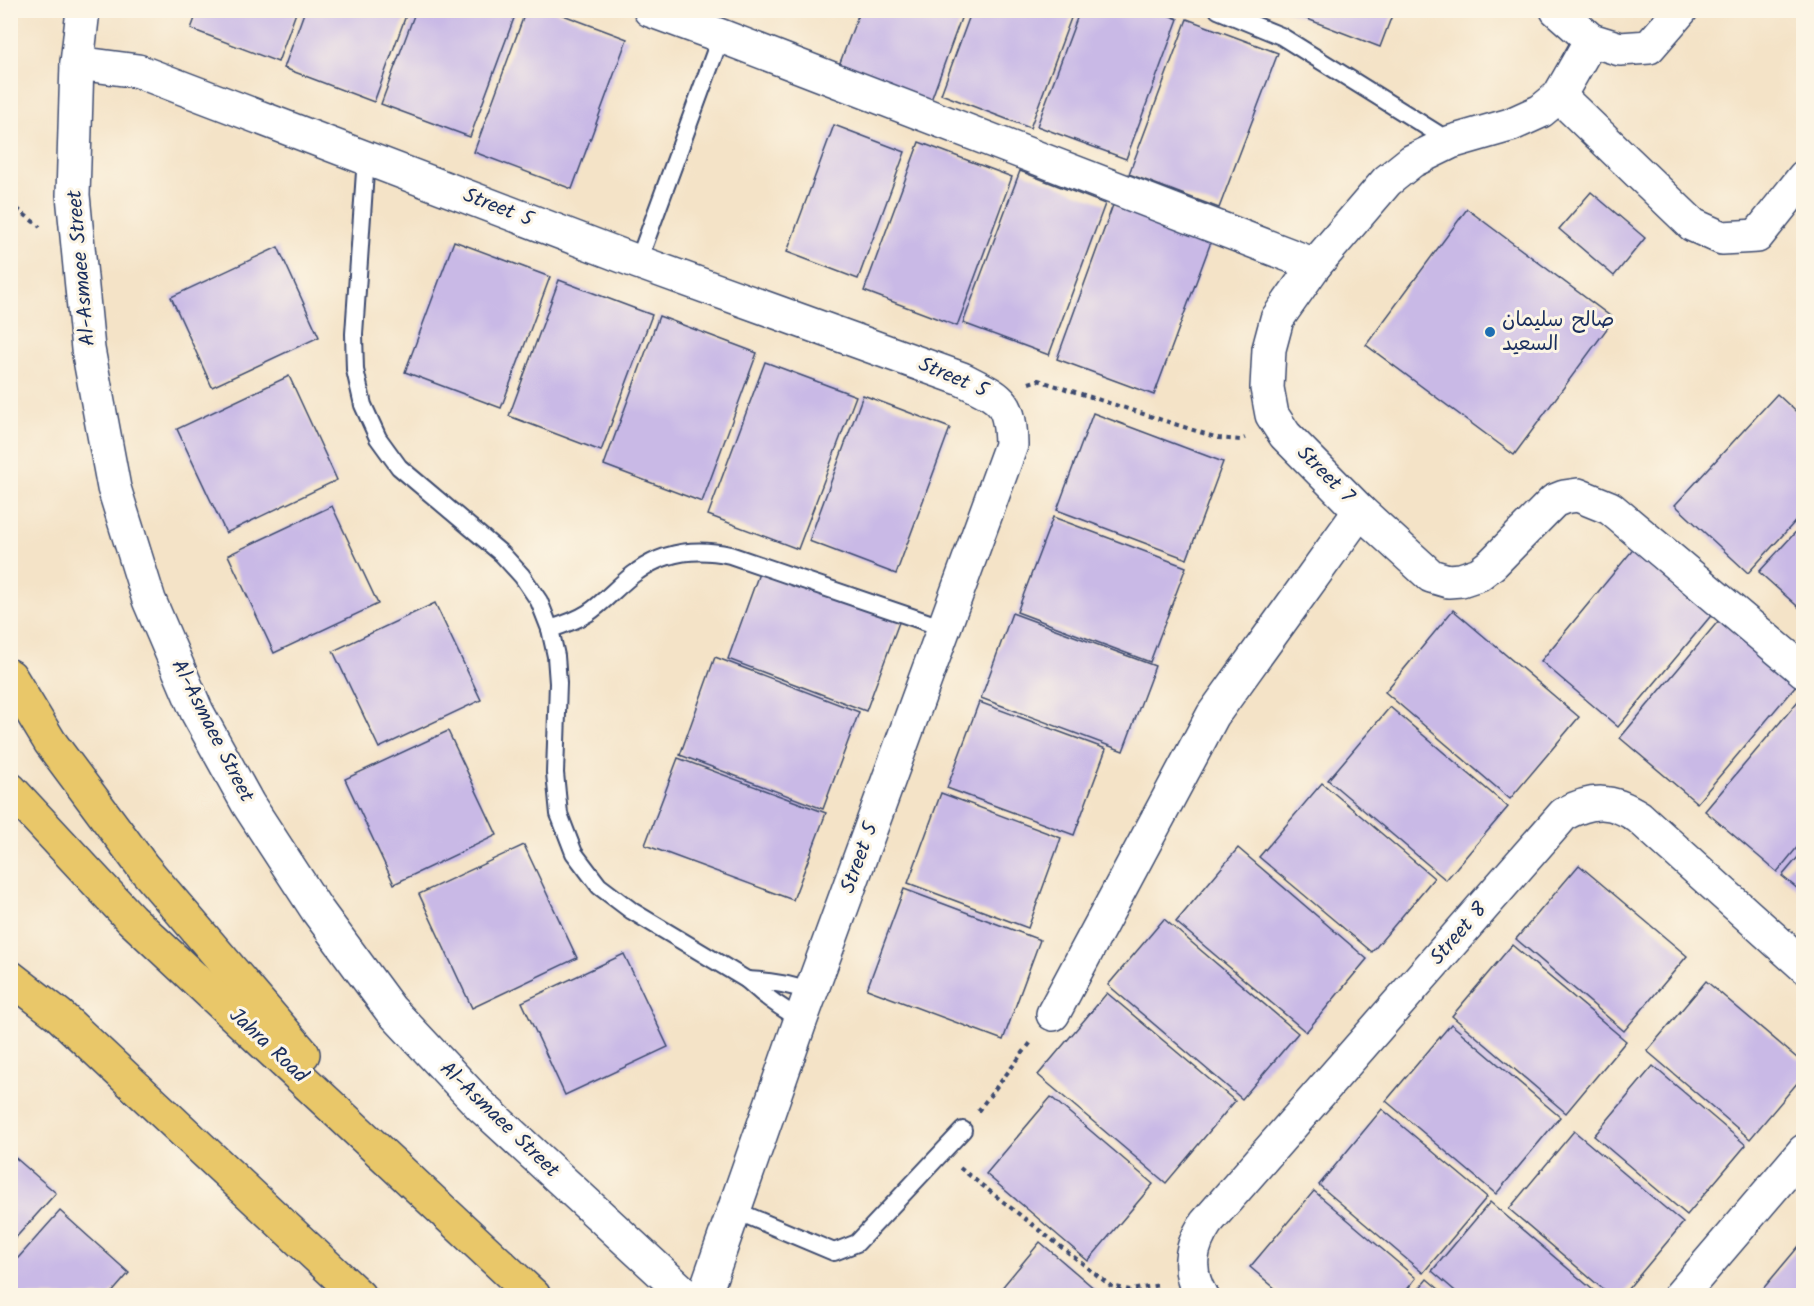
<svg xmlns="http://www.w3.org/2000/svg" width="1814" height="1306" viewBox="0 0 1814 1306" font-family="Kalam,'Playpen Sans Arabic',sans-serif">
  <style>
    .building { fill: #c9b9e6 }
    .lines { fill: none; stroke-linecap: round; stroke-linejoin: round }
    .service-casing { stroke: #3c4a6e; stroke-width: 20 }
    .minor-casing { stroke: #3c4a6e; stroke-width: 36 }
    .tertiary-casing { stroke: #3c4a6e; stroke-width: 36 }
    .trunk-casing { stroke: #3c4a6e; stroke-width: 36 }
    .path { stroke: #3c4a6e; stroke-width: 4; stroke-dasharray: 4.5 4.5; stroke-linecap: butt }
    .service { stroke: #fff; stroke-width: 16 }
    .minor { stroke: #fff; stroke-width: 33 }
    .tertiary { stroke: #fff; stroke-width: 33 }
    .trunk { stroke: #e9c769; stroke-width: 33 }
    .poi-dot { fill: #1f6fb2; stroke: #fcf5e5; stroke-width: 2 }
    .labels { text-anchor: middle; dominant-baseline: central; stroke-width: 6; stroke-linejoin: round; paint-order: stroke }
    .street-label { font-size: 21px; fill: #1b2f5e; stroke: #fcf5e5 }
    .poi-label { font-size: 21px; fill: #1b2f5e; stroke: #fcf5e5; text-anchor: start }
  </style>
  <rect width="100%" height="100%" fill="#fcf5e5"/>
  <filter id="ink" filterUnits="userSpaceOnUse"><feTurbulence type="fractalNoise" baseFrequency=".0167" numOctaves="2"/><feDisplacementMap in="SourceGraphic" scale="12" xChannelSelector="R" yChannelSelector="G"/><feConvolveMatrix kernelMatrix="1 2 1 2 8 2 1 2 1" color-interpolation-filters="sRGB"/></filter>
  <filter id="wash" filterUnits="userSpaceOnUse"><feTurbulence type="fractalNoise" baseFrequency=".008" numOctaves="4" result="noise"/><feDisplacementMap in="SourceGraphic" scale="24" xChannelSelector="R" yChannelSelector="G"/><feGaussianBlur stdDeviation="1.35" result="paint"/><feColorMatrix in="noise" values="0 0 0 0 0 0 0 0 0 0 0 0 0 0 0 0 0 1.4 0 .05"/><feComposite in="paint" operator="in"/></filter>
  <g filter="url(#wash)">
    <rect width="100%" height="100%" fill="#f4e3c7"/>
    <g id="blocks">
      <g class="building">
        <path d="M 198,10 L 297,10 L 278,62 L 191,29 Z"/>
        <path d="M 305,10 L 408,10 L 374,102 L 284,68 Z"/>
        <path d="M 416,10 L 517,10 L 470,137 L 381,104 Z"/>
        <path d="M 526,10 L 550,10 L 627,39 L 572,189 L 474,152 Z"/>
        <path d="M 860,10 L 964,10 L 930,103 L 838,68 Z"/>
        <path d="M 972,10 L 1074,10 L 1030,128 L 941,94 Z"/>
        <path d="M 1080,10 L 1156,10 L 1178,19 L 1126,159 L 1037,126 Z"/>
        <path d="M 1284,10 L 1394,10 L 1380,47 Z"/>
        <path d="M 1187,19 L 1278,53 L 1219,208 L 1129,174 Z"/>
        <path d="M 834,125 L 905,152 L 858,279 L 787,252 Z"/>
        <path d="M 919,142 L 1012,177 L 957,326 L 864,291 Z"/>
        <path d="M 1020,171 L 1105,204 L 1049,355 L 963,323 Z"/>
        <path d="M 1591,192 L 1645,238 L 1614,276 L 1559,229 Z"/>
        <path d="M 1113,205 L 1211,242 L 1154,395 L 1057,359 Z"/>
        <path d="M 1467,209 L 1614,319 L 1514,455 L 1366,345 Z"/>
        <path d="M 454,241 L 550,277 L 501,408 L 405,372 Z"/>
        <path d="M 278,247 L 319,337 L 212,387 L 171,297 Z"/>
        <path d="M 559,280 L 652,315 L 601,451 L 509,416 Z"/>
        <path d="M 659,316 L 757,353 L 702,502 L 604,465 Z"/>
        <path d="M 765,362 L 856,396 L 798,549 L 708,515 Z"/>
        <path d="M 289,376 L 337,480 L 226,533 L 177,429 Z"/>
        <path d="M 1777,394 L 1804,419 L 1804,512 L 1748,573 L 1675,505 Z"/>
        <path d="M 863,395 L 950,428 L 896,574 L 809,541 Z"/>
        <path d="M 1093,413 L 1223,462 L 1187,559 L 1057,510 Z"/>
        <path d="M 332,506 L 378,604 L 274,653 L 228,555 Z"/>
        <path d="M 1053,517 L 1186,567 L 1150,662 L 1017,612 Z"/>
        <path d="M 1804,523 L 1804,612 L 1759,572 Z"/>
        <path d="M 1636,546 L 1714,612 L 1618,727 L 1541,661 Z"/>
        <path d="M 762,565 L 901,617 L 866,711 L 728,659 Z"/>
        <path d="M 435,603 L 481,700 L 379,748 L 333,651 Z"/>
        <path d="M 1453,610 L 1579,717 L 1510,799 L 1385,692 Z"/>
        <path d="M 1012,613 L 1155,666 L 1123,751 L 981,698 Z"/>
        <path d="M 1720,619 L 1797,684 L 1697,803 L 1620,738 Z"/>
        <path d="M 715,657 L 859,712 L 823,809 L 680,755 Z"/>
        <path d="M 1804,694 L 1804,839 L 1777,872 L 1705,811 Z"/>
        <path d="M 979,702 L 1106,749 L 1074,835 L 947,788 Z"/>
        <path d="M 1390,707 L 1508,807 L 1446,880 L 1328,780 Z"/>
        <path d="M 448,731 L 497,835 L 394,884 L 345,779 Z"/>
        <path d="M 678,758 L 826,813 L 793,900 L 645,845 Z"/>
        <path d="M 1322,783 L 1434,878 L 1372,952 L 1259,857 Z"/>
        <path d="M 941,793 L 1061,838 L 1028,928 L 908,883 Z"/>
        <path d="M 524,845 L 577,958 L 472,1008 L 419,894 Z"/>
        <path d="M 1238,848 L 1367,959 L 1306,1032 L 1176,922 Z"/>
        <path d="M 1804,850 L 1804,894 L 1782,876 Z"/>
        <path d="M 1579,865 L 1687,956 L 1624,1031 L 1516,939 Z"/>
        <path d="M 904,889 L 1040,940 L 1003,1040 L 867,989 Z"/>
        <path d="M 1164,919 L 1298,1033 L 1242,1099 L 1108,985 Z"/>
        <path d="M 1512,945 L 1626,1041 L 1566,1113 L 1452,1016 Z"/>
        <path d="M 624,954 L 668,1047 L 565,1095 L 522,1002 Z"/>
        <path d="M 1706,981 L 1804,1064 L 1804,1075 L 1750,1139 L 1647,1051 Z"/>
        <path d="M 1107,993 L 1235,1101 L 1166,1183 L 1038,1075 Z"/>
        <path d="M 1451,1024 L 1560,1117 L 1496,1194 L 1386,1101 Z"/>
        <path d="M 1653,1066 L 1746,1145 L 1687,1215 L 1594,1136 Z"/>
        <path d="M 1051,1097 L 1153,1184 L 1088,1261 L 986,1174 Z"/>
        <path d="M 1382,1109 L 1487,1197 L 1423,1273 L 1319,1185 Z"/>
        <path d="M 1574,1131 L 1683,1223 L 1622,1296 L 1611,1296 L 1509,1209 Z"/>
        <path d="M 10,1153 L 56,1193 L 10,1244 Z"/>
        <path d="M 1314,1191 L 1416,1278 L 1402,1296 L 1284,1296 L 1250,1267 Z"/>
        <path d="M 1490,1202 L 1600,1296 L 1461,1296 L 1432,1271 Z"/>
        <path d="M 60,1211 L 129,1273 L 109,1296 L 10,1296 L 10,1267 Z"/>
        <path d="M 1804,1240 L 1804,1296 L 1769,1296 L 1762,1290 Z"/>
        <path d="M 1040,1242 L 1103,1296 L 995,1296 Z"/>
        <path d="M 1427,1279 L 1447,1296 L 1413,1296 Z"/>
      </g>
    </g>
  </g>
  <g filter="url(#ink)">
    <use href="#blocks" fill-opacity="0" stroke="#3c4a6e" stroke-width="1.5"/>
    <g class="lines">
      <defs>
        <g id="service">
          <path d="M 1218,10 L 1281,36 L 1451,142"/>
          <path d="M 366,157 L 354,334 L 355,370 L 363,405 L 378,438 L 399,467 L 502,554 L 522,576 L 539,601 L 550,629 L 556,656 L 558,683 L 555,773 L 559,814 L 574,853 L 599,886 L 632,911 L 747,980 C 764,996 780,1008 801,1019"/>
          <path d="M 638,262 L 721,36"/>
          <path d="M 550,629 C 563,625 577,620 588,613 C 606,601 620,583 638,571 C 666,551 698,548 730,555 L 944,628"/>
          <path d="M 747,980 C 770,981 790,984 811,992"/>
          <path d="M 734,1210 L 834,1252 L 857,1243 L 963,1130"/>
        </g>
        <g id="minor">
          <path d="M 650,10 L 721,36 L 1315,265"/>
          <path d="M 1557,10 L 1591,40 L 1620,49 L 1649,47 L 1681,10"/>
          <path d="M 1591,40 L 1559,96 L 1541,111 L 1510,125 L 1451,142 L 1412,161 L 1387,181 L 1315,265 L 1277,319 L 1269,349 L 1267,388 L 1272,415 L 1285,435 L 1360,511 L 1431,576 L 1448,581 L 1461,580 L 1479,574 L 1492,564 L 1554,501 L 1564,497 L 1578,495 L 1610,508 L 1804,671"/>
          <path d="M 77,63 L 138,71 L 638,262 L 962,379 C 1001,399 1010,399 1011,445 L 801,1019 L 704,1296"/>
          <path d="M 1559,96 L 1693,225 L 1722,238 L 1757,236 L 1804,177"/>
          <path d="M 1053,1014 L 1213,715 L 1360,511"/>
          <path d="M 1201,1296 C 1186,1270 1190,1247 1206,1223 L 1564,814 C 1592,799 1612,799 1639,817 L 1804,966"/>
          <path d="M 1680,1296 L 1804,1151"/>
        </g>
        <path id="tertiary" d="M 83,10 L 77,63 L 73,195 L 88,349 L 114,488 L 149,600 L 197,712 L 248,804 L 317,910 L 390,1009 L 480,1105 L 687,1296"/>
        <g id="trunk">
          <path d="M 10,676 L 50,742 L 143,867 L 303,1054"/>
          <path d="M 10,789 L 131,919 L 534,1296"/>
          <path d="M 10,977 L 59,1015 L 359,1296"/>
        </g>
      </defs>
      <use href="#service" class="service-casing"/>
      <use href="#minor" class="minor-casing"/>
      <use href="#tertiary" class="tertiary-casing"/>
      <use href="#trunk" class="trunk-casing"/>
      <g class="path">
        <path d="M 10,203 L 40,227"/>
        <path d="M 1029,383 L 1038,380 L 1218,438 L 1240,440 L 1245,438"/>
        <path d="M 978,1111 L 1032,1041"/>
        <path d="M 960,1168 L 1111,1286 L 1130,1290 L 1160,1285"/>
      </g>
      <use href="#service" class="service"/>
      <use href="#minor" class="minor"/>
      <use href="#tertiary" class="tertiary"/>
      <use href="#trunk" class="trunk"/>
    </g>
  </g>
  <circle class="poi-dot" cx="1490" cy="332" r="6"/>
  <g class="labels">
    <g class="street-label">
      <text transform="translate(498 208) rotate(21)">Street 5</text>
      <text transform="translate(82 268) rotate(-95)">Al-Asmaee Street</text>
      <text transform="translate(953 378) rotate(23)">Street 5</text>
      <text transform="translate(1325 475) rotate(45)">Street 7</text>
      <text transform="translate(212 731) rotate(63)">Al-Asmaee Street</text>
      <text transform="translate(860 858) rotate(-70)">Street 5</text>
      <text transform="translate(1459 934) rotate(-49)">Street 8</text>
      <text transform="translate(268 1046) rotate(43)">Jahra Road</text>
      <text transform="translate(499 1120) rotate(44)">Al-Asmaee Street</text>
    </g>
    <g class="poi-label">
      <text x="1502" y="320">صالح سليمان<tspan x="1502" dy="24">السعيد</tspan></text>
    </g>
  </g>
  <rect width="1814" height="1306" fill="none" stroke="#fcf5e5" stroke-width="36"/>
</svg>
